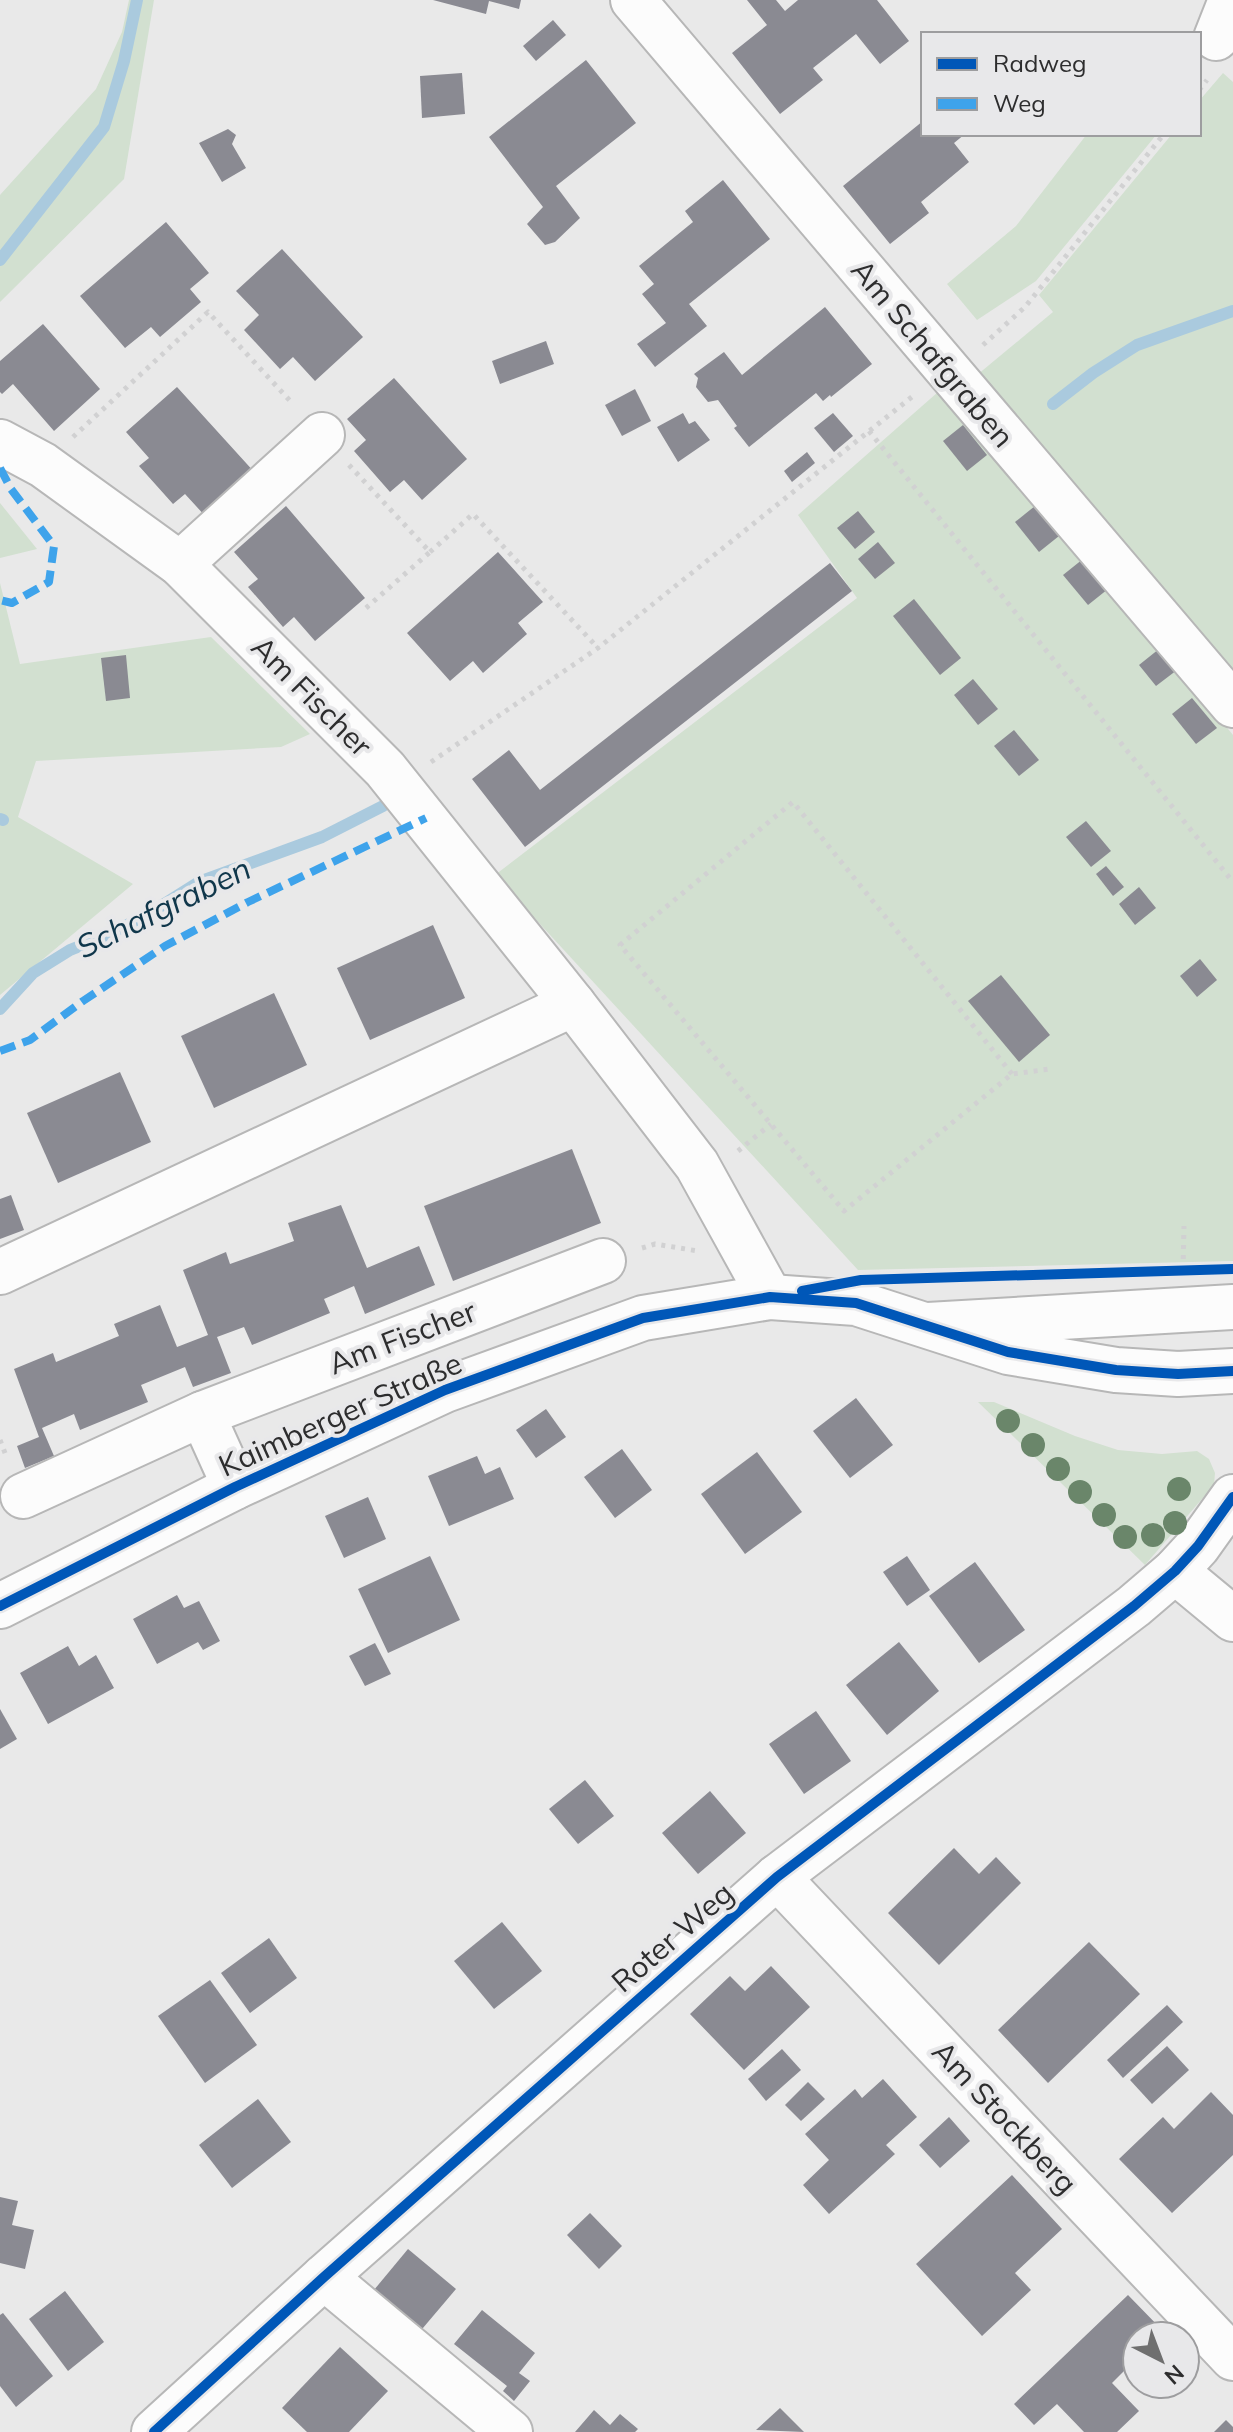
<svg xmlns="http://www.w3.org/2000/svg" width="1233" height="2432" viewBox="0 0 1233 2432" font-family="Mulish,sans-serif">
  <style>
    .green { fill: #d2e0d0 }
    .lines { fill: none; stroke-linecap: round; stroke-linejoin: round }
    .stream { stroke: #aacade; stroke-width: 12 }
    .building { fill: #8a8a92 }
    .minor-casing { stroke: #b7b7b7; stroke-width: 48 }
    .major-casing { stroke: #b7b7b7; stroke-width: 48 }
    .path { stroke: #d1d1d2; stroke-width: 5; stroke-dasharray: 4 6; stroke-linecap: butt }
    .minor { stroke: #fcfcfc; stroke-width: 44 }
    .major { stroke: #fcfcfc; stroke-width: 44 }
    .quiet { stroke: #3ea3eb; stroke-width: 8; stroke-dasharray: 16 8; stroke-linecap: butt }
    .cycleway-casing { stroke: #e8e8ea; stroke-width: 15 }
    .cycleway { stroke: #0057b8; stroke-width: 10 }
    .tree { fill: #6a866a }
    .labels { text-anchor: middle; dominant-baseline: central; stroke-width: 8; stroke-linejoin: round; paint-order: stroke }
    .street-label { font-size: 30px; fill: #2d2d2e; stroke: #e8e8ea }
    .water-label { font-size: 32px; font-style: italic; fill: #10374b; stroke: #e8e8ea }
  </style>
  <rect width="100%" height="100%" fill="#e9e9e9"/>
  <g class="green">
    <path d="M 129,0 L 154,0 L 124,179 L 0,302 L 0,195 L 96,89 L 122,32 Z"/>
    <path d="M 1223,73 L 1233,82 L 1233,671 L 977,375 L 1053,312 L 1039,295 L 1172,134 L 1199,134 L 1199,101 Z"/>
    <path d="M 1087,134 L 1157,134 L 1036,281 L 977,320 L 947,284 L 1016,226 Z"/>
    <path d="M 946,385 L 1233,735 L 1233,1261 L 858,1270 L 495,875 L 857,598 L 798,515 Z"/>
    <path d="M 0,503 L 37,549 L 0,558 Z"/>
    <path d="M 0,583 L 20,664 L 211,637 L 310,734 L 281,747 L 36,761 L 18,817 L 133,884 L 0,995 Z"/>
    <path d="M 978,1402 L 994,1402 L 1075,1436 L 1118,1450 L 1162,1454 L 1197,1451 L 1209,1459 L 1215,1473 L 1214,1485 L 1145,1565 Z"/>
  </g>
  <g class="lines">
    <g class="stream">
      <path d="M 0,260 L 104,127 L 124,61 L 137,0"/>
      <path d="M 1053,404 L 1093,373 L 1137,345 L 1233,311"/>
      <path d="M 0,819 L 3,820"/>
      <path d="M 0,1009 L 33,973 L 70,950 L 110,934 L 150,913 L 199,882 L 322,837 L 383,806"/>
    </g>
  </g>
  <g class="building">
    <path d="M 433,0 L 521,0 L 519,9 L 489,1 L 486,14 Z"/>
    <path d="M 747,0 L 776,0 L 785,11 L 798,0 L 877,0 L 909,41 L 880,64 L 856,34 L 813,68 L 823,80 L 780,114 L 732,53 L 767,25 Z"/>
    <path d="M 553,20 L 566,35 L 536,61 L 523,46 Z"/>
    <path d="M 586,60 L 636,123 L 556,186 L 580,218 L 555,242 L 545,245 L 527,224 L 543,207 L 489,137 Z"/>
    <path d="M 462,73 L 465,114 L 422,118 L 420,76 Z"/>
    <path d="M 923,121 L 923,134 L 965,134 L 954,143 L 969,162 L 921,202 L 929,213 L 890,244 L 843,186 Z"/>
    <path d="M 228,129 L 236,135 L 232,144 L 246,168 L 222,182 L 199,143 Z"/>
    <path d="M 723,180 L 770,239 L 689,304 L 707,326 L 655,367 L 637,344 L 666,323 L 642,294 L 654,284 L 639,266 L 693,222 L 685,211 Z"/>
    <path d="M 166,222 L 209,273 L 190,289 L 201,302 L 160,337 L 151,327 L 125,348 L 80,296 Z"/>
    <path d="M 282,249 L 363,337 L 315,381 L 293,357 L 280,369 L 244,330 L 259,315 L 236,291 Z"/>
    <path d="M 825,307 L 872,364 L 831,397 L 830,395 L 823,401 L 816,393 L 749,447 L 734,428 L 737,426 L 718,400 L 708,402 L 696,387 L 698,378 L 694,374 L 724,352 L 742,375 Z"/>
    <path d="M 43,324 L 100,389 L 54,431 L 13,384 L 2,394 L 0,392 L 0,361 Z"/>
    <path d="M 546,341 L 554,364 L 500,384 L 492,361 Z"/>
    <path d="M 394,378 L 467,459 L 422,500 L 404,480 L 390,492 L 354,451 L 366,440 L 347,419 Z"/>
    <path d="M 177,387 L 256,474 L 207,518 L 185,494 L 173,504 L 139,466 L 149,458 L 126,432 Z"/>
    <path d="M 635,389 L 651,421 L 622,436 L 605,405 Z"/>
    <path d="M 683,413 L 689,424 L 695,421 L 710,440 L 678,462 L 657,427 Z"/>
    <path d="M 833,413 L 853,436 L 834,452 L 814,428 Z"/>
    <path d="M 963,425 L 987,455 L 967,471 L 943,441 Z"/>
    <path d="M 807,452 L 815,463 L 792,482 L 784,471 Z"/>
    <path d="M 286,506 L 365,598 L 315,641 L 294,617 L 283,627 L 248,587 L 258,579 L 234,552 Z"/>
    <path d="M 1035,506 L 1059,536 L 1039,552 L 1015,522 Z"/>
    <path d="M 858,511 L 875,532 L 855,549 L 837,528 Z"/>
    <path d="M 878,542 L 895,563 L 875,579 L 858,559 Z"/>
    <path d="M 498,552 L 543,602 L 518,623 L 527,634 L 483,673 L 473,661 L 450,681 L 407,633 Z"/>
    <path d="M 1083,559 L 1108,589 L 1088,605 L 1063,575 Z"/>
    <path d="M 830,563 L 852,591 L 525,847 L 472,779 L 509,750 L 540,790 Z"/>
    <path d="M 914,599 L 961,658 L 940,675 L 893,616 Z"/>
    <path d="M 1159,649 L 1177,670 L 1156,686 L 1139,665 Z"/>
    <path d="M 126,655 L 130,698 L 106,701 L 101,658 Z"/>
    <path d="M 973,679 L 998,709 L 978,725 L 954,695 Z"/>
    <path d="M 1192,698 L 1217,728 L 1196,744 L 1172,714 Z"/>
    <path d="M 1014,730 L 1039,760 L 1019,776 L 994,746 Z"/>
    <path d="M 1086,821 L 1111,851 L 1091,867 L 1066,837 Z"/>
    <path d="M 1106,866 L 1124,887 L 1113,896 L 1096,874 Z"/>
    <path d="M 1139,887 L 1156,908 L 1135,925 L 1119,904 Z"/>
    <path d="M 433,925 L 465,998 L 370,1040 L 337,968 Z"/>
    <path d="M 1200,959 L 1217,980 L 1197,997 L 1180,976 Z"/>
    <path d="M 1001,975 L 1050,1035 L 1019,1062 L 968,1001 Z"/>
    <path d="M 274,993 L 307,1065 L 214,1108 L 181,1036 Z"/>
    <path d="M 120,1072 L 151,1142 L 58,1183 L 27,1113 Z"/>
    <path d="M 572,1149 L 601,1223 L 453,1281 L 424,1206 Z"/>
    <path d="M 11,1195 L 24,1230 L 0,1239 L 0,1199 Z"/>
    <path d="M 341,1205 L 367,1268 L 419,1246 L 435,1285 L 365,1314 L 354,1286 L 324,1299 L 330,1313 L 252,1345 L 244,1327 L 217,1337 L 231,1373 L 193,1387 L 185,1367 L 141,1385 L 148,1402 L 80,1430 L 74,1414 L 42,1428 L 54,1456 L 25,1468 L 17,1446 L 39,1437 L 14,1369 L 53,1353 L 56,1362 L 119,1336 L 114,1324 L 160,1305 L 177,1347 L 208,1335 L 183,1270 L 226,1252 L 230,1264 L 294,1241 L 288,1223 Z"/>
    <path d="M 856,1398 L 893,1445 L 850,1478 L 813,1431 Z"/>
    <path d="M 546,1409 L 566,1437 L 536,1458 L 516,1430 Z"/>
    <path d="M 622,1449 L 652,1490 L 615,1518 L 584,1477 Z"/>
    <path d="M 757,1452 L 802,1512 L 745,1554 L 701,1494 Z"/>
    <path d="M 477,1456 L 485,1474 L 500,1467 L 514,1499 L 449,1526 L 428,1476 Z"/>
    <path d="M 368,1497 L 386,1539 L 344,1558 L 325,1516 Z"/>
    <path d="M 430,1556 L 460,1620 L 388,1653 L 358,1589 Z"/>
    <path d="M 907,1556 L 930,1590 L 907,1606 L 883,1572 Z"/>
    <path d="M 975,1562 L 1025,1630 L 979,1663 L 929,1596 Z"/>
    <path d="M 177,1595 L 184,1608 L 199,1601 L 220,1641 L 203,1650 L 198,1642 L 157,1664 L 133,1619 Z"/>
    <path d="M 899,1642 L 939,1691 L 887,1735 L 846,1685 Z"/>
    <path d="M 375,1643 L 391,1674 L 365,1686 L 349,1656 Z"/>
    <path d="M 68,1646 L 79,1666 L 96,1655 L 114,1688 L 48,1724 L 20,1673 Z"/>
    <path d="M 0,1709 L 17,1739 L 0,1749 Z"/>
    <path d="M 816,1711 L 851,1761 L 804,1794 L 769,1744 Z"/>
    <path d="M 585,1780 L 614,1816 L 578,1844 L 549,1809 Z"/>
    <path d="M 710,1791 L 746,1833 L 698,1874 L 662,1833 Z"/>
    <path d="M 954,1848 L 979,1874 L 996,1857 L 1021,1883 L 939,1965 L 888,1913 Z"/>
    <path d="M 502,1922 L 542,1971 L 494,2009 L 454,1961 Z"/>
    <path d="M 269,1938 L 297,1978 L 250,2013 L 221,1973 Z"/>
    <path d="M 1089,1942 L 1140,1994 L 1048,2083 L 998,2030 Z"/>
    <path d="M 771,1966 L 810,2007 L 744,2070 L 690,2014 L 730,1976 L 745,1991 Z"/>
    <path d="M 210,1980 L 257,2045 L 205,2083 L 158,2016 Z"/>
    <path d="M 1167,2005 L 1183,2022 L 1123,2078 L 1107,2060 Z"/>
    <path d="M 1167,2046 L 1189,2070 L 1152,2104 L 1130,2080 Z"/>
    <path d="M 782,2049 L 801,2070 L 766,2101 L 748,2079 Z"/>
    <path d="M 883,2079 L 917,2117 L 886,2145 L 895,2154 L 829,2214 L 803,2185 L 829,2160 L 805,2134 L 855,2089 L 862,2098 Z"/>
    <path d="M 808,2082 L 825,2099 L 801,2121 L 785,2105 Z"/>
    <path d="M 1211,2092 L 1233,2115 L 1233,2155 L 1172,2213 L 1119,2159 L 1163,2117 L 1174,2129 Z"/>
    <path d="M 258,2099 L 291,2142 L 232,2188 L 199,2145 Z"/>
    <path d="M 949,2117 L 970,2141 L 940,2168 L 919,2145 Z"/>
    <path d="M 1012,2175 L 1062,2229 L 1015,2273 L 1031,2290 L 982,2336 L 916,2264 Z"/>
    <path d="M 0,2197 L 18,2201 L 12,2225 L 34,2230 L 25,2269 L 0,2263 Z"/>
    <path d="M 590,2213 L 622,2246 L 599,2269 L 567,2235 Z"/>
    <path d="M 408,2249 L 456,2289 L 417,2335 L 369,2296 Z"/>
    <path d="M 65,2291 L 104,2342 L 68,2371 L 29,2319 Z"/>
    <path d="M 1128,2295 L 1164,2332 L 1160,2336 L 1137,2336 L 1137,2358 L 1112,2383 L 1139,2411 L 1117,2432 L 1084,2432 L 1057,2404 L 1034,2425 L 1014,2404 Z"/>
    <path d="M 482,2310 L 535,2353 L 519,2373 L 530,2381 L 514,2401 L 503,2391 L 507,2386 L 454,2344 Z"/>
    <path d="M 3,2313 L 53,2376 L 16,2407 L 0,2386 L 0,2315 Z"/>
    <path d="M 340,2347 L 388,2391 L 349,2432 L 307,2432 L 282,2408 Z"/>
    <path d="M 780,2408 L 804,2432 L 756,2430 Z"/>
    <path d="M 594,2410 L 610,2425 L 620,2414 L 638,2429 L 635,2432 L 575,2432 Z"/>
    <path d="M 1226,2420 L 1233,2427 L 1233,2432 L 1214,2432 Z"/>
  </g>
  <g class="lines">
    <defs>
      <g id="minor">
        <path d="M 633,0 L 1233,705"/>
        <path d="M 1216,38 L 1231,0"/>
        <path d="M 0,442 L 43,465 L 180,564 L 385,769 L 573,1004 L 697,1165 L 770,1297"/>
        <path d="M 180,564 L 322,435"/>
        <path d="M 0,1272 L 573,1004"/>
        <path d="M 928,1325 L 1233,1307"/>
        <path d="M 202,1414 L 235,1487"/>
        <path d="M 23,1496 L 202,1414 L 603,1261"/>
        <path d="M 1175,1571 L 1233,1619"/>
        <path d="M 777,1877 L 1233,2358"/>
        <path d="M 324,2277 L 510,2432"/>
        <path d="M 154,2432 L 324,2277 L 777,1877 L 1134,1606 L 1175,1571 L 1198,1546 L 1233,1497"/>
      </g>
      <path id="major" d="M 0,1606 L 235,1487 L 445,1390 L 643,1318 L 770,1297 L 856,1303 L 1008,1352 L 1116,1370 L 1178,1374 L 1233,1371"/>
    </defs>
    <use href="#minor" class="minor-casing"/>
    <use href="#major" class="major-casing"/>
    <g class="path">
      <path d="M 1199,90 L 1207,80"/>
      <path d="M 983,345 L 1025,307 L 1164,134"/>
      <path d="M 869,431 L 1233,882"/>
      <path d="M 73,437 L 208,312 L 293,404"/>
      <path d="M 349,465 L 430,552 L 366,608"/>
      <path d="M 430,552 L 473,514 L 598,648"/>
      <path d="M 431,762 L 598,648 L 913,396"/>
      <path d="M 1012,1074 L 793,802 L 620,945 L 844,1211 L 1012,1074 L 1050,1069"/>
      <path d="M 738,1151 L 771,1124"/>
      <path d="M 642,1248 L 655,1244 L 698,1251"/>
      <path d="M 1183,1269 L 1184,1226"/>
      <path d="M 0,1440 L 7,1458"/>
    </g>
    <use href="#minor" class="minor"/>
    <use href="#major" class="major"/>
    <g class="quiet">
      <path d="M 0,468 L 11,489 L 54,546 L 49,582 L 12,603 L 0,600"/>
      <path d="M 0,1051 L 30,1040 L 83,1001 L 165,946 L 248,902 L 426,818"/>
    </g>
    <defs>
      <g id="cycleway">
        <path d="M 802,1291 L 861,1280 L 1233,1269"/>
        <path d="M 0,1606 L 235,1487 L 445,1390 L 643,1318 L 770,1297 L 856,1303 L 1008,1352 L 1116,1370 L 1178,1374 L 1233,1371"/>
        <path d="M 154,2432 L 324,2277 L 777,1877 L 1134,1606 L 1175,1571 L 1198,1546 L 1233,1497"/>
      </g>
    </defs>
    <use href="#cycleway" class="cycleway-casing"/>
    <use href="#cycleway" class="cycleway"/>
  </g>
  <g class="tree">
    <circle cx="1008" cy="1421" r="12"/>
    <circle cx="1033" cy="1445" r="12"/>
    <circle cx="1058" cy="1469" r="12"/>
    <circle cx="1179" cy="1489" r="12"/>
    <circle cx="1080" cy="1492" r="12"/>
    <circle cx="1104" cy="1515" r="12"/>
    <circle cx="1175" cy="1523" r="12"/>
    <circle cx="1153" cy="1535" r="12"/>
    <circle cx="1125" cy="1537" r="12"/>
  </g>
  <g class="labels">
    <g class="street-label">
      <text transform="translate(933 353) rotate(50)">Am Schafgraben</text>
      <text transform="translate(312 696) rotate(45)">Am Fischer</text>
      <text transform="translate(402 1337) rotate(-21)">Am Fischer</text>
      <text transform="translate(340 1414) rotate(-24)">Kaimberger Straße</text>
      <text transform="translate(672 1937) rotate(-41)">Roter Weg</text>
      <text transform="translate(1005 2117) rotate(47)">Am Stockberg</text>
    </g>
    <g class="water-label">
      <text transform="translate(163 907) rotate(-26)">Schafgraben</text>
    </g>
  </g>
  <rect x="921" y="32" width="280" height="104" fill="#e8e8ea" stroke="#9d9d9f" stroke-width="2"/>
  <rect x="937" y="58" width="40" height="12" fill="#0057b8" stroke="#9d9d9f" stroke-width="2"/>
  <text x="993" y="72" font-size="24" fill="#2d2d2e">Radweg</text>
  <rect x="937" y="98" width="40" height="12" fill="#3ea3eb" stroke="#9d9d9f" stroke-width="2"/>
  <text x="993" y="112" font-size="24" fill="#2d2d2e">Weg</text>
  <g transform="translate(1161 2360) rotate(138)"><circle r="38" fill="#e8e8ea" stroke="#9d9d9f" stroke-width="2"/>
  <path d="M0-6L14 30L0 20L-14 30Z" fill="#6f6f6f"/>
  <text y="-12" font-size="22" font-weight="bold" text-anchor="middle" fill="#2d2d2e">N</text>
  </g>
</svg>
